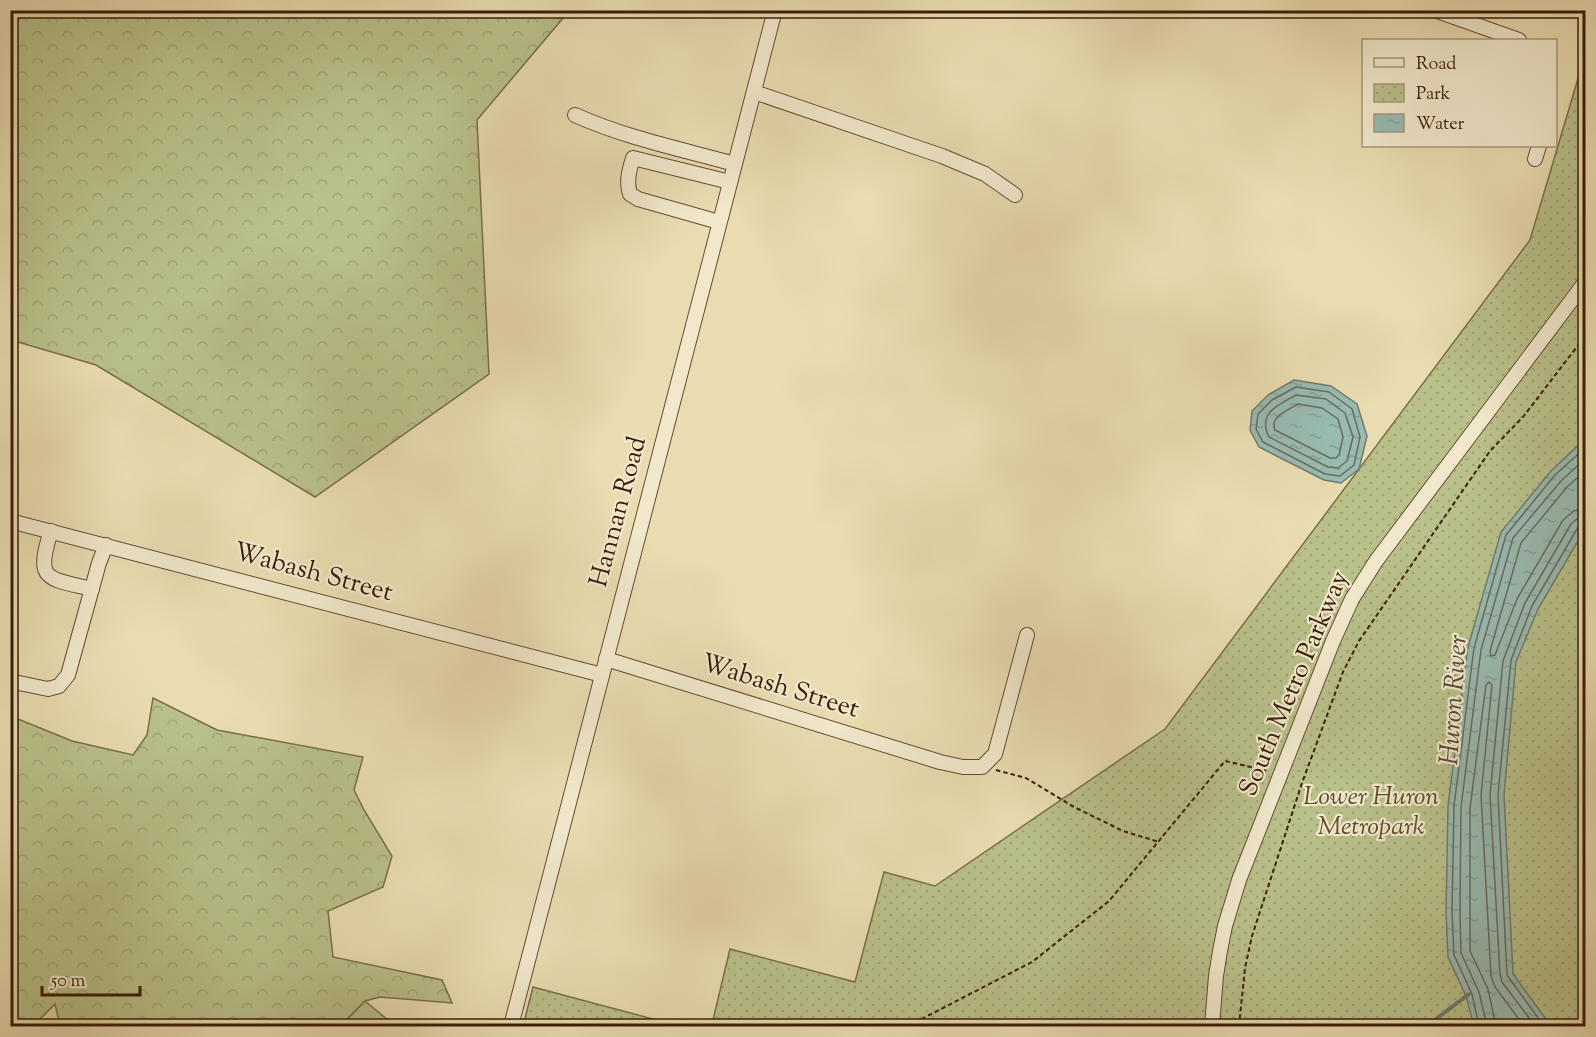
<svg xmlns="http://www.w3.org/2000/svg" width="1596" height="1037" viewBox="0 0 1596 1037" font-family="'Sorts Mill Goudy',serif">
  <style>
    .grass { fill: url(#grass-tufts); stroke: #7a6e48; stroke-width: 1.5 }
    .forest { fill: url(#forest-crowns); stroke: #7a6e48; stroke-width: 1.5 }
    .park { fill: url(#park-dots); stroke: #7a6e48; stroke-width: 1.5 }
    .water { fill: url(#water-ripples); stroke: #727b6d; stroke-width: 1.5 }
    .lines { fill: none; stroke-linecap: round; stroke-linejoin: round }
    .shore { stroke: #696b5c; stroke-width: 1.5 }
    .stream { stroke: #727b6d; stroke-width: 4 }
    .minor-casing { stroke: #664c31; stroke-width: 16 }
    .path { stroke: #3a1c06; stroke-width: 2; stroke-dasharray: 4.5 3; stroke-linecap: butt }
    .minor { stroke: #f1e8cc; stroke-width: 14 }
    .labels { text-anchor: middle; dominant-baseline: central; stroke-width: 4.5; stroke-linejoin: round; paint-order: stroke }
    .street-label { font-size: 26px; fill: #3a1c06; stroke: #f1e8cc }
    .park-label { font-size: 26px; font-style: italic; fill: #604d2e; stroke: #f1e8cc }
    .water-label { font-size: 27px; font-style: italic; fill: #564b39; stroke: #f1e8cc }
  </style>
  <defs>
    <pattern id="grass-tufts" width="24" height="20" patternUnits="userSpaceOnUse" patternTransform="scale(1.5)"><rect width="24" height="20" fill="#b9c08a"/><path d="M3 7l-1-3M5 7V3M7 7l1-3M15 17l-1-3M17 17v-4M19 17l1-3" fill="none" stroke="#a0a476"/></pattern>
    <pattern id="forest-crowns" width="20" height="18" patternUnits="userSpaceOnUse" patternTransform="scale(1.5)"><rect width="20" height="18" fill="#b9c08a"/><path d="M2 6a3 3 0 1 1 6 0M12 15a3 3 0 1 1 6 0" fill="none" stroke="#a0a476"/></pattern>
    <pattern id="park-dots" width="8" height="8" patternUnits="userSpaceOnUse" patternTransform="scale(1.5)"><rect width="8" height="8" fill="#b9c08a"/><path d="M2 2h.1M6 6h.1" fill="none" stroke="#a0a476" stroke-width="1.8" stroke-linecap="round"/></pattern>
    <pattern id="water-ripples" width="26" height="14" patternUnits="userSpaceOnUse" patternTransform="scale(1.5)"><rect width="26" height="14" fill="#98bab1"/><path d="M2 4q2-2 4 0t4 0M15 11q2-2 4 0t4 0" fill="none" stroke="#849f97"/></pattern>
  </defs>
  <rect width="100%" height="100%" fill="#e9dcb1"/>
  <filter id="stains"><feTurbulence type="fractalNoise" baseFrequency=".00333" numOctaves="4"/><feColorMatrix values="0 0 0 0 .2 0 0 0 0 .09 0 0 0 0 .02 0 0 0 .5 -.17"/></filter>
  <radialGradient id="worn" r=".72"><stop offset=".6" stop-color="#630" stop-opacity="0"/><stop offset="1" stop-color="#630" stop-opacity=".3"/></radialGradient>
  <path class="grass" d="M 365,1001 L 395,1026 L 340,1026 Z"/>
  <g class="forest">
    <path d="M 10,11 L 569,11 L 477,120 L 489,374 L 315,497 L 96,365 L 11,340 Z"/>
    <path d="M 153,698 L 217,730 L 363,757 L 354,790 L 364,810 L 392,856 L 383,887 L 328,911 L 333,957 L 442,980 L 452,1003 L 380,997 L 365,1001 L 340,1026 L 60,1026 L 55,1004 L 33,1026 L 11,1026 L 11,716 L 72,741 L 133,755 L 147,735 Z"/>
  </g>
  <g class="park">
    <path d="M 1585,55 L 1585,1026 L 705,1026 L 712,1024 L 730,949 L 855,982 L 884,872 L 935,886 L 1165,729 L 1530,240 Z"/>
    <path d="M 533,987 L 679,1026 L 523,1026 Z"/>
  </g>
  <g class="water">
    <path d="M 1294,380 L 1331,386 L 1357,404 L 1367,436 L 1359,469 L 1341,483 L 1324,480 L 1259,447 L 1250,430 L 1252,411 L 1268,395 Z"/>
    <path d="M 1585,439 L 1585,529 L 1538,609 L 1516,662 L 1504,795 L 1513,974 L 1551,1026 L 1474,1026 L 1466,996 L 1448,957 L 1446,912 L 1448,806 L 1468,647 L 1501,532 L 1551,471 Z"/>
  </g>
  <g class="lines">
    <g class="shore">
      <path d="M 1296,387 L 1329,392 L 1352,409 L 1360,437 L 1354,465 L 1340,476 L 1325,474 L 1263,442 L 1256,429 L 1258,414 L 1272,400 Z"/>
      <path d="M 1296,395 L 1326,399 L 1345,413 L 1353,437 L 1347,461 L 1338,468 L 1328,467 L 1269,437 C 1257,413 1278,405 1296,395 Z"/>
      <path d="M 1298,404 L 1322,408 L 1338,419 L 1343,437 L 1339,455 L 1336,458 L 1330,458 L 1275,430 C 1269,417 1288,410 1298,404 Z"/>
      <path d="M 1586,470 L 1567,487 L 1521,543 L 1490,651 L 1491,656 L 1495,655 L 1517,599 L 1563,520 L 1574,511 L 1586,508"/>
      <path d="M 1479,1026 L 1472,994 L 1454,955 L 1452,912 L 1454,806 L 1474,648 L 1506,535 L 1555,475 L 1586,447"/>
      <path d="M 1487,1026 L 1479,992 L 1461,953 L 1460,912 L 1461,807 L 1481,650 L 1513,538 L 1561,481 L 1586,458"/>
      <path d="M 1496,1026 L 1488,989 L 1470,951 L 1470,808 L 1486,685 L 1489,682 L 1492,685 L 1481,795 L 1491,976 L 1495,987 L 1524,1026"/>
      <path d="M 1535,1026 L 1502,982 L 1500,974 L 1490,795 L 1503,661 L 1525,603 L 1571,524 L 1577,519 L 1586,517"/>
      <path d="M 1544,1026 L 1507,975 L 1498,795 L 1511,660 L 1532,606 L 1577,529 L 1581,525 L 1586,525"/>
    </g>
    <path class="stream" d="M 1427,1026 L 1469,994"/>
    <defs>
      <g id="minor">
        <path d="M 1434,10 L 1519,40"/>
        <path d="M 754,92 L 942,156 L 985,174 L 1015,195"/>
        <path d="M 575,115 C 626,138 681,149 735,164"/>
        <path d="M 1535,159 L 1539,146"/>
        <path d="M 719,222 L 638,199 L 630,194 C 626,181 629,171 633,158 L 730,182"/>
        <path d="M 10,521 L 602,675"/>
        <path d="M 51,531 C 35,581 46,578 92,589"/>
        <path d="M 606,659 L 940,762 L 963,767 L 982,767 L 995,754 L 1027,635"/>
        <path d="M 14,682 L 48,689 L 59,686 L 68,675 L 99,563 L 106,545"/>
        <path d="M 511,1026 L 775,10"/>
        <path d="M 1212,1026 L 1216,976 L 1220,951 L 1225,926 L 1239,880 L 1333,641 L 1352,599 L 1376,561 L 1586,281"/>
      </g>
    </defs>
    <use href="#minor" class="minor-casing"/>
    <g class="path">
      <path d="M 996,770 L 1026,778 L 1074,807 L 1123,831 L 1159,842"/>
      <path d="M 908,1026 L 1032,962 L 1109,901 L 1225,761 L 1268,771"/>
      <path d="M 1239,1026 L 1245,968 L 1252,936 L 1302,783 L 1343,672 L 1359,641 L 1490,451 L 1523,417 L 1586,335"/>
    </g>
    <use href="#minor" class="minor"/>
  </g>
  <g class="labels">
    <g class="street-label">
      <text transform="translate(619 512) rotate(-75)">Hannan Road</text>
      <text transform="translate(313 573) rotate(15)">Wabash Street</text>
      <text transform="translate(1295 684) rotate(-67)">South Metro Parkway</text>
      <text transform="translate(780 687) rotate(17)">Wabash Street</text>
    </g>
    <g class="park-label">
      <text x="1371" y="797">Lower Huron<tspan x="1371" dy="30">Metropark</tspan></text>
    </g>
    <g class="water-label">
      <text transform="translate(1455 700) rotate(-86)">Huron River</text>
    </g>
  </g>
  <rect width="1596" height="1037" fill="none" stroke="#e9dcb1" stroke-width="36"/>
  <rect x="12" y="12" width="1572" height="1013" fill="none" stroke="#3a1c06" stroke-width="3"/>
  <rect x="18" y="18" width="1560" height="1001" fill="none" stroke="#3a1c06" stroke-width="1.5"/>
  <rect x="1362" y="39" width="195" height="108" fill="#f1e8cc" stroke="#a8967d" stroke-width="1.5"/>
  <rect x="1374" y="58" width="30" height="9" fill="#f1e8cc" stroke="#a8967d" stroke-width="1.5"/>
  <text x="1416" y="69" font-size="18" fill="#3a1c06">Road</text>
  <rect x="1374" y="84" width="30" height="18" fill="url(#park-dots)" stroke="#a8967d" stroke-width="1.5"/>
  <text x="1416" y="99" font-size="18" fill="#3a1c06">Park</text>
  <rect x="1374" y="114" width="30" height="18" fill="url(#water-ripples)" stroke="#a8967d" stroke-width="1.5"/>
  <text x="1416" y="129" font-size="18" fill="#3a1c06">Water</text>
  <path d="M42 986v9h98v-9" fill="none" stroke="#3a1c06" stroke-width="3"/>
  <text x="51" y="986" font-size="18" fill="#3a1c06" stroke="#f1e8cc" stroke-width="4.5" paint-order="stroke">50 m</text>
  <rect width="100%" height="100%" filter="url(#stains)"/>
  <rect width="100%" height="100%" fill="url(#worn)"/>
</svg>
